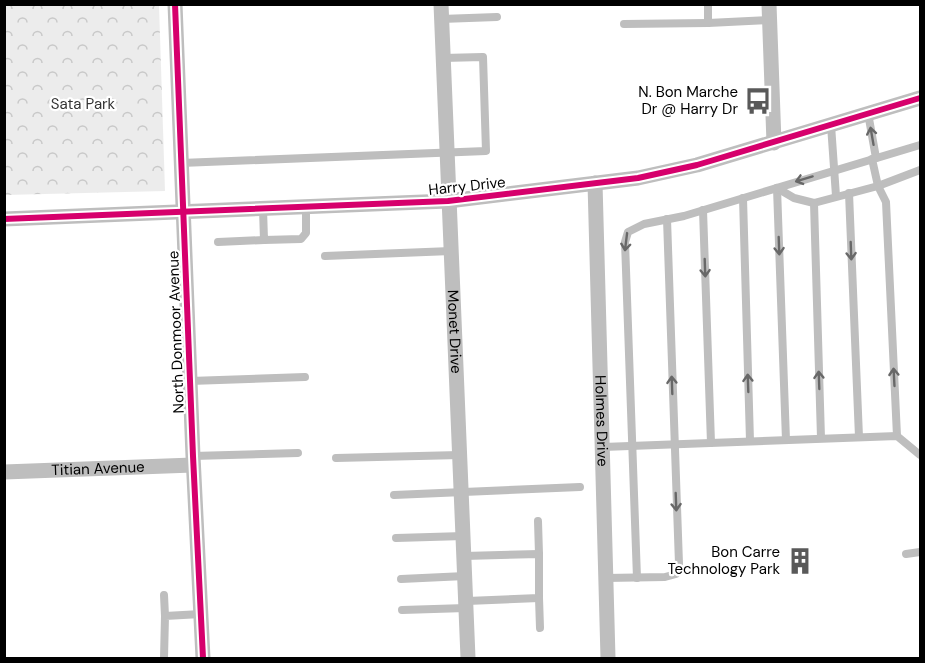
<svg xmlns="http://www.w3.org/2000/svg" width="925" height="663" viewBox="0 0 925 663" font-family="'DM Sans',sans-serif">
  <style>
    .park { fill: url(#park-crowns) }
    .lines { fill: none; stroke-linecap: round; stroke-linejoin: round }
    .service { stroke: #bebebe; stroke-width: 8 }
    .minor { stroke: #bebebe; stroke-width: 15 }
    .cycleway-casing { stroke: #fff; stroke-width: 10 }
    .cycleway { stroke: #d6006c; stroke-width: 6 }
    .oneway { stroke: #686868 }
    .labels { text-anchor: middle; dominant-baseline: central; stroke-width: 4.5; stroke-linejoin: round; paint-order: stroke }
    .poi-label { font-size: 15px; fill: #000; stroke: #fff; text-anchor: end }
    .park-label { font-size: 15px; fill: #333; stroke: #fff }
    .street-label { font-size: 15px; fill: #000; stroke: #fff }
  </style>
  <defs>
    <pattern id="park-crowns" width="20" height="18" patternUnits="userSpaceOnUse" patternTransform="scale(1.5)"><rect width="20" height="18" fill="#ececec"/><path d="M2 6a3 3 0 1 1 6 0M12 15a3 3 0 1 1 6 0" fill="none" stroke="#c9c9c9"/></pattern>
  </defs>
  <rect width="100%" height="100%" fill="#fff"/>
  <path class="park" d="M 4,5 L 159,5 L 165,191 L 5,195 Z"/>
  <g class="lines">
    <g class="service">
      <path d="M 708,4 L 708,23 L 770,20"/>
      <path d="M 441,19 L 497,17"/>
      <path d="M 624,24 L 708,23"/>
      <path d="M 868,113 L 876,158"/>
      <path d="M 831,125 L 836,196"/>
      <path d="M 872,159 L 878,186 L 886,202 L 897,436"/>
      <path d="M 181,163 L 486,151 L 483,57 L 443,58"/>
      <path d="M 777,188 L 786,440"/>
      <path d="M 777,188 L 794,198 L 814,203 L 878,186 L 920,170"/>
      <path d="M 849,193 L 859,437"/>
      <path d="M 743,198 L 750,441"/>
      <path d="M 814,203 L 821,438"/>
      <path d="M 263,209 L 264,240 L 301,239 L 306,233 L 306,207"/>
      <path d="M 703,210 L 711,443"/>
      <path d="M 218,242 L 264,240"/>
      <path d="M 325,256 L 451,251"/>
      <path d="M 190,381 L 305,377"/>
      <path d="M 603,447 L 897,436 L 920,455"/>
      <path d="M 193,456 L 298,453"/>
      <path d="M 336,458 L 460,455"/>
      <path d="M 394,495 L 580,487"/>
      <path d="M 538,521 L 539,554"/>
      <path d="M 396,538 L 464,536"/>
      <path d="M 906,554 L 920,552"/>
      <path d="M 464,556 L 539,554 L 539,598 L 467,601"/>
      <path d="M 606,578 L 665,577 L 676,574 L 679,564 L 667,219"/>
      <path d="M 637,578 L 625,242 L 628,232 L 644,224 L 684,216 L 920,145"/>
      <path d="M 401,579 L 465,576"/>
      <path d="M 164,595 L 165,616"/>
      <path d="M 539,598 L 540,628"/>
      <path d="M 402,610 L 466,608"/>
      <path d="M 164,658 L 165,616 L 201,614"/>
    </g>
    <g class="minor">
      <path d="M 175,4 L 193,456 L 203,658"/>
      <path id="s1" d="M 441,4 L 468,658"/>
      <path d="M 769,4 L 774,143"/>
      <path id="s2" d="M 595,183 L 608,658"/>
      <path d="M 4,219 L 448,201 L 638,178 L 697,165 L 920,98"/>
      <path id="s3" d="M 4,472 L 193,465"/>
    </g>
    <defs>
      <g id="cycleway">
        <path d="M 175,4 L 193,456 L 203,658"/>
        <path d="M 4,219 L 448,201 L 638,178 L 697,165 L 920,98"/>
      </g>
    </defs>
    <use href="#cycleway" class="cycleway-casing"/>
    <use href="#cycleway" class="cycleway"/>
  </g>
  <defs><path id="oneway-shaft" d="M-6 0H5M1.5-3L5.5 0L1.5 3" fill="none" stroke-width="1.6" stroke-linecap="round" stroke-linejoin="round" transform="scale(1.5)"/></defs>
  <g class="oneway">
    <use href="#oneway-shaft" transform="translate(872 136) rotate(-100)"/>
    <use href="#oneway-shaft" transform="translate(804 179) rotate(163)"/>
    <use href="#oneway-shaft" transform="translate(626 242) rotate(97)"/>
    <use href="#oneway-shaft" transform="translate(779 246) rotate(88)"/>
    <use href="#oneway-shaft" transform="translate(851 251) rotate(88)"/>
    <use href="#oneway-shaft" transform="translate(705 268) rotate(88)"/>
    <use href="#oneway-shaft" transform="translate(894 377) rotate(-93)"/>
    <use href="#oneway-shaft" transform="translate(819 380) rotate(-92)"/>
    <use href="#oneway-shaft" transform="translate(748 383) rotate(-92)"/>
    <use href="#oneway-shaft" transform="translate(672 385) rotate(-92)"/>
    <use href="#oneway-shaft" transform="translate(676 502) rotate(88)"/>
  </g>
  <defs>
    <symbol id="bus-bare" viewBox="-9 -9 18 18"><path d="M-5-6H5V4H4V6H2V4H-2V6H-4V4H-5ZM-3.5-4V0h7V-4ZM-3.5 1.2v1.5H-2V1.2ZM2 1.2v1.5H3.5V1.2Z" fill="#595959" stroke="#fff" stroke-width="2.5" paint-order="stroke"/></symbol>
    <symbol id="building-bare" viewBox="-9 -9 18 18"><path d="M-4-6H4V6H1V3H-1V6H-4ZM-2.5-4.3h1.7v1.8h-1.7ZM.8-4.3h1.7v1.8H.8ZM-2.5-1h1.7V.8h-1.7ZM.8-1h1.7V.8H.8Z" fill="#595959" stroke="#fff" stroke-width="2.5" paint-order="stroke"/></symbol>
  </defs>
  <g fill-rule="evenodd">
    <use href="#bus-bare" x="739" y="82" width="38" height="38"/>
    <use href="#building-bare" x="781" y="542" width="38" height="38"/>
  </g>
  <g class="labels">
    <g class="poi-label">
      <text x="738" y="92">N. Bon Marche<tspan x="738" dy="17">Dr @ Harry Dr</tspan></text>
      <text x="780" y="552">Bon Carre<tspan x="780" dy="17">Technology Park</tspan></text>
    </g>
    <g class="park-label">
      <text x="83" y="104">Sata Park</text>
    </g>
    <g class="street-label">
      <text transform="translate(467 186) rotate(-6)">Harry Drive</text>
      <text transform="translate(176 332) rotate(-92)">North Donmoor Avenue</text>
      <text stroke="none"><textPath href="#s1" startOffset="328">Monet Drive</textPath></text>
      <text stroke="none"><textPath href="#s2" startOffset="238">Holmes Drive</textPath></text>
      <text stroke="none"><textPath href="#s3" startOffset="94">Titian Avenue</textPath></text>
    </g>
  </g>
  <rect width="925" height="663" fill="none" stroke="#000000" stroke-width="12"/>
</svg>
